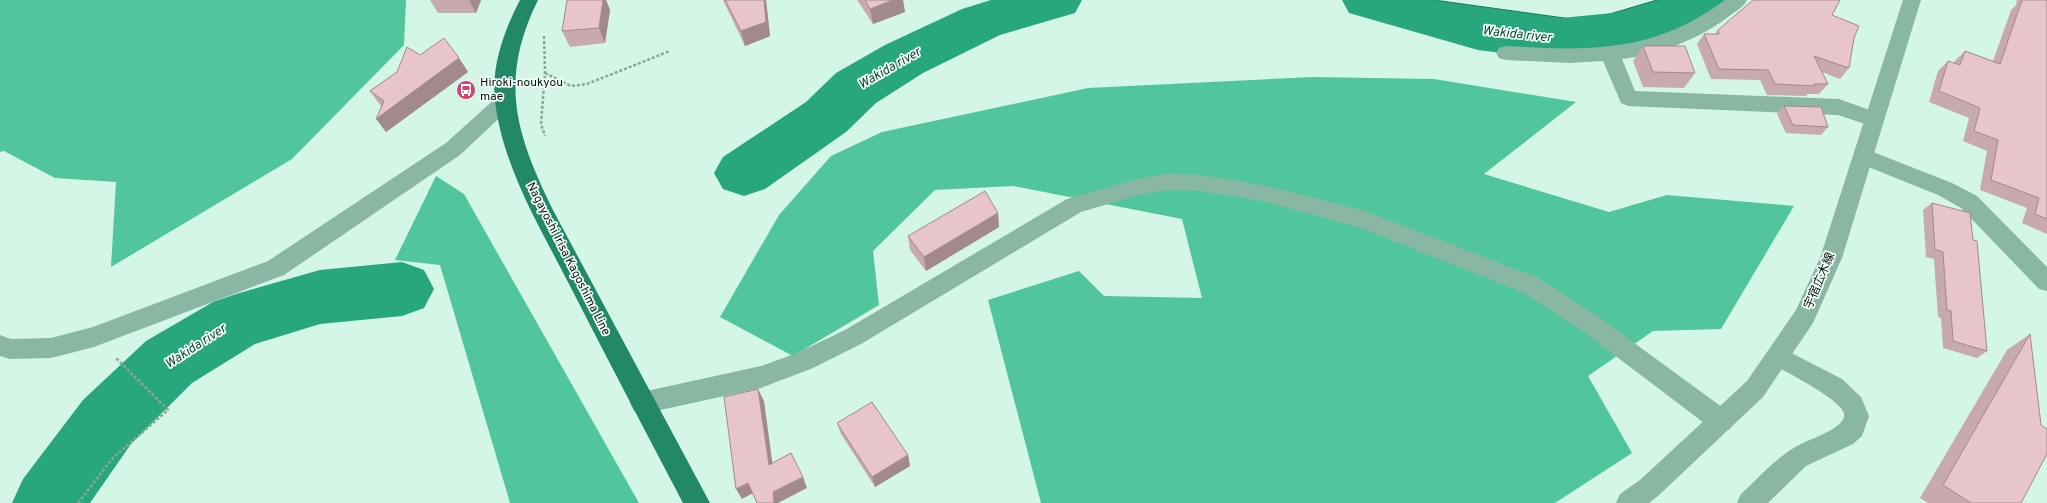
<svg xmlns="http://www.w3.org/2000/svg" width="2047" height="503" viewBox="0 0 2047 503" font-family="Overpass,'Noto Sans JP',sans-serif">
  <style>
    .forest { fill: #51c69d }
    .water { fill: #28a67e; stroke: #1e7a5c }
    .lines { fill: none; stroke-linecap: round; stroke-linejoin: round }
    .river { fill: #28a67e; fill-rule: evenodd }
    .path { stroke: #8ba69a; stroke-width: 2.5; stroke-dasharray: 3 2; stroke-linecap: butt }
    .minor { fill: #8ab7a4; fill-rule: evenodd }
    .tertiary { fill: #8ab7a4; fill-rule: evenodd }
    .primary { fill: #238867; fill-rule: evenodd }
    .wall { fill: #c8a9af }
    .shaded-wall { fill: #a2898e }
    .building { fill: #e8c4cb; stroke: #a2898e }
    .labels { text-anchor: middle; dominant-baseline: central; stroke-width: 3.5; stroke-linejoin: round; paint-order: stroke }
    .poi-label { font-size: 12px; fill: #06130e; stroke: #f0fdf7; text-anchor: start }
    .street-label { font-size: 12px; fill: #06130e; stroke: #f0fdf7 }
    .water-label { font-size: 13px; font-style: italic; fill: #144635; stroke: #f0fdf7 }
  </style>
  <rect width="100%" height="100%" fill="#d3f6e6"/>
  <g class="forest">
    <path d="M 0,0 L 406,0 L 404,45 L 292,159 L 111,267 L 116,182 L 55,178 L 4,151 L 0,152 Z"/>
    <path d="M 1312,77 L 1434,79 L 1576,102 L 1484,174 L 1609,212 L 1667,195 L 1794,206 L 1721,329 L 1653,331 L 1588,376 L 1632,453 L 1555,503 L 1041,503 L 988,300 L 1079,271 L 1104,296 L 1202,298 L 1182,219 L 1013,186 L 935,190 L 873,251 L 879,305 L 793,356 L 720,317 L 779,215 L 831,156 L 882,132 L 1088,88 Z"/>
    <path d="M 436,176 L 464,194 L 639,503 L 510,503 L 440,265 L 395,260 Z"/>
  </g>
  <path class="water" d="M 1357,0 L 1434,0 L 1586,21 L 1657,0 L 1724,0 L 1656,33 L 1600,41 L 1509,39 Z"/>
  <g class="lines">
    <g class="river">
      <path d="M 991,0 L 1082,0 L 1075,13 L 1000,35 L 923,73 L 876,103 L 846,132 L 765,189 L 744,196 L 723,189 L 714,173 L 723,157 L 806,102 L 836,73 L 885,45 L 962,9 Z"/>
      <path d="M 1342,0 L 1435,0 L 1478,12 L 1551,19 L 1633,11 L 1661,0 L 1738,0 L 1731,13 L 1659,44 L 1640,49 L 1551,59 L 1478,50 L 1349,13 Z"/>
      <path d="M 402,262 L 424,270 L 434,289 L 424,308 L 402,316 L 320,324 L 255,344 L 192,383 L 131,444 L 90,503 L 12,503 L 23,479 L 83,400 L 146,341 L 213,302 L 236,294 L 320,270 Z"/>
    </g>
    <g class="path">
      <path d="M 544,36 L 545,73 L 541,124 L 545,136"/>
      <path d="M 545,73 L 571,86 L 587,84 L 670,51"/>
      <path d="M 78,503 L 113,458 L 168,410 L 116,358"/>
    </g>
    <g class="minor">
      <path d="M 1725,0 L 1747,0 C 1744,6 1738,10 1732,14 C 1700,39 1661,54 1622,59 L 1635,91 L 1839,99 L 1881,114 L 1884,119 L 1881,124 L 1874,127 L 1838,115 L 1628,106 L 1621,103 L 1603,61 L 1569,63 L 1506,60 L 1499,58 L 1496,53 L 1499,48 L 1506,46 C 1590,51 1654,53 1725,0 Z"/>
      <path d="M 505,93 L 512,96 L 515,101 L 512,106 L 460,155 L 284,275 L 94,347 L 51,358 L 10,359 L 0,356 L 0,335 L 11,339 L 51,338 L 93,327 L 268,261 L 446,143 L 498,96 Z"/>
      <path d="M 1863,148 L 1952,183 L 1977,196 L 2047,267 L 2047,291 L 2039,289 L 1961,208 L 1938,195 L 1856,162 L 1853,156 L 1856,150 Z"/>
      <path d="M 1166,174 L 1201,175 L 1267,186 L 1365,211 L 1538,278 L 1596,315 L 1730,413 L 1733,421 L 1730,429 L 1721,432 L 1712,429 L 1580,329 L 1522,292 L 1361,228 L 1267,202 L 1201,191 L 1166,190 L 1138,195 L 1081,212 L 861,344 L 813,368 L 761,388 L 642,414 L 634,411 L 630,403 L 634,395 L 642,392 L 761,366 L 797,353 L 845,330 L 1067,199 L 1138,179 Z"/>
      <path d="M 1778,346 L 1842,379 L 1861,397 L 1869,416 L 1862,436 L 1853,444 L 1806,466 L 1768,503 L 1737,503 L 1741,494 C 1760,477 1778,455 1801,444 C 1811,439 1847,427 1844,414 C 1841,399 1784,371 1770,363 L 1766,356 L 1770,349 Z"/>
    </g>
    <path class="tertiary" d="M 1903,0 L 1921,0 L 1842,258 L 1813,323 L 1763,397 L 1658,496 L 1649,503 L 1616,503 L 1620,494 L 1640,480 L 1747,381 L 1796,310 L 1820,258 Z"/>
    <path class="primary" d="M 520,0 L 538,0 C 498,81 516,135 554,212 L 710,503 L 683,503 C 645,431 607,358 570,286 C 540,227 503,168 495,101 C 491,66 504,31 520,0 Z"/>
  </g>
  <g class="wall">
    <path d="M 430,0 L 481,0 L 476,13 L 438,13 Z"/>
    <path d="M 567,0 L 606,0 L 610,10 L 605,43 L 570,47 L 562,31 Z"/>
    <path d="M 723,0 L 766,0 L 770,36 L 745,46 Z"/>
    <path d="M 857,0 L 903,0 L 905,12 L 873,24 Z"/>
    <path d="M 2017,0 L 2047,0 L 2047,234 L 2022,223 L 2027,208 L 1980,190 L 1987,151 L 1963,141 L 1969,118 L 1929,102 L 1938,71 L 1948,61 L 1954,63 L 1955,61 L 1965,51 L 1993,61 L 2011,10 L 2016,5 Z"/>
    <path d="M 1832,15 L 1854,38 L 1849,68 L 1840,79 L 1822,72 L 1828,84 L 1819,94 L 1808,94 L 1806,96 L 1767,95 L 1760,80 L 1711,79 L 1697,44 L 1704,34 L 1715,34 L 1718,30 Z"/>
    <path d="M 1643,46 L 1695,73 L 1684,88 L 1643,87 L 1633,61 Z"/>
    <path d="M 420,55 L 459,58 L 468,72 L 386,132 L 382,106 L 380,105 L 370,91 Z"/>
    <path d="M 1784,106 L 1828,127 L 1821,135 L 1786,133 L 1777,114 Z"/>
    <path d="M 1932,203 L 1973,240 L 1987,351 L 1977,358 L 1943,348 L 1941,318 L 1938,317 L 1934,259 L 1926,257 L 1923,210 Z"/>
    <path d="M 998,213 L 999,227 L 926,271 L 910,250 L 908,236 Z"/>
    <path d="M 2030,334 L 2021,503 L 1928,503 L 1920,498 L 2007,350 Z"/>
    <path d="M 837,423 L 908,455 L 910,466 L 875,487 L 841,434 Z"/>
  </g>
  <g class="shaded-wall">
    <path d="M 469,0 L 481,0 L 476,13 Z"/>
    <path d="M 603,0 L 606,0 L 610,10 L 605,43 L 599,28 Z"/>
    <path d="M 764,0 L 766,0 L 770,36 L 745,46 L 741,31 Z"/>
    <path d="M 893,0 L 903,0 L 905,12 L 873,24 L 870,9 Z"/>
    <path d="M 459,58 L 468,72 L 386,132 L 376,119 Z"/>
    <path d="M 998,213 L 999,227 L 926,271 L 924,257 Z"/>
    <path d="M 758,389 L 764,401 L 774,475 L 769,465 Z"/>
    <path d="M 908,455 L 910,466 L 875,487 L 872,477 Z"/>
    <path d="M 803,477 L 807,488 L 778,503 L 774,503 L 773,492 Z"/>
    <path d="M 748,483 L 753,493 L 742,499 L 736,489 Z"/>
  </g>
  <g class="building">
    <path d="M 567,0 L 603,0 L 599,28 L 562,31 Z"/>
    <path d="M 725,0 L 764,0 L 766,22 L 741,31 Z"/>
    <path d="M 865,0 L 893,0 L 870,9 Z"/>
    <path d="M 1753,0 L 1840,0 L 1832,15 L 1859,26 L 1854,38 L 1849,68 L 1814,56 L 1828,84 L 1814,84 L 1815,86 L 1775,84 L 1768,70 L 1719,69 L 1704,34 L 1719,34 L 1718,30 Z"/>
    <path d="M 2022,0 L 2047,0 L 2047,219 L 2035,214 L 2039,198 L 1991,180 L 1998,140 L 1974,131 L 1980,108 L 1939,91 L 1948,61 L 1960,65 L 1965,51 L 2000,64 Z"/>
    <path d="M 444,38 L 459,58 L 376,119 L 384,101 L 370,91 L 397,72 L 407,47 L 420,55 Z"/>
    <path d="M 1643,46 L 1685,46 L 1695,73 L 1653,72 Z"/>
    <path d="M 1784,106 L 1821,107 L 1828,127 L 1793,125 Z"/>
    <path d="M 985,191 L 998,213 L 924,257 L 908,236 Z"/>
    <path d="M 1932,203 L 1970,213 L 1973,240 L 1977,241 L 1987,351 L 1953,341 L 1951,311 L 1947,310 L 1943,252 L 1935,249 Z"/>
    <path d="M 2030,334 L 2041,425 L 2047,429 L 2047,454 L 2021,503 L 1971,503 L 1943,485 Z"/>
    <path d="M 758,389 L 769,465 L 791,453 L 803,477 L 773,492 L 774,503 L 757,503 L 748,483 L 736,489 L 724,397 Z"/>
    <path d="M 872,402 L 908,455 L 872,477 L 837,423 Z"/>
  </g>
  <defs>
    <symbol id="bus-disc" viewBox="-11 -11 22 22"><circle r="9.5" fill="#d04270" stroke="#f0fdf7"/><path d="M-5-6H5V4H4V6H2V4H-2V6H-4V4H-5ZM-3.5-4V0h7V-4ZM-3.5 1.2v1.5H-2V1.2ZM2 1.2v1.5H3.5V1.2Z" fill="#fff"/></symbol>
  </defs>
  <g fill-rule="evenodd">
    <use href="#bus-disc" x="455" y="79" width="22" height="22"/>
  </g>
  <g class="labels">
    <g class="poi-label">
      <text x="480" y="83">Hiroki-noukyou<tspan x="480" dy="14">mae</tspan></text>
    </g>
    <g class="street-label">
      <text transform="translate(568 259) rotate(63)">Nagayoshi Irisa Kagoshima Line</text>
      <text transform="translate(1820 281) rotate(-67)">宇宿広木線</text>
    </g>
    <g class="water-label">
      <text transform="translate(1517 35) rotate(6)">Wakida river</text>
      <text transform="translate(890 69) rotate(-30)">Wakida river</text>
      <text transform="translate(196 347) rotate(-33)">Wakida river</text>
    </g>
  </g>
</svg>
